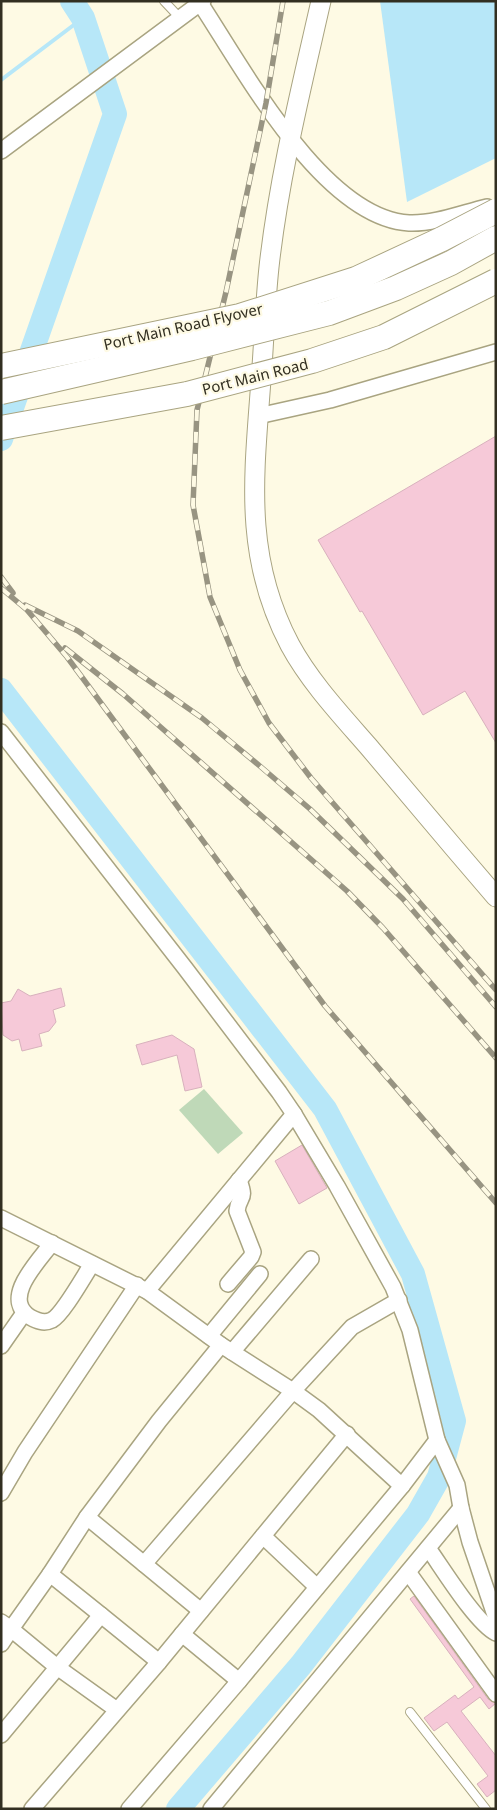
<svg xmlns="http://www.w3.org/2000/svg" width="497" height="1810" viewBox="0 0 497 1810" font-family="'Noto Sans',sans-serif">
  <style>
    .green { fill: #bfd9b8 }
    .water { fill: #b7e7f8 }
    .lines { fill: none; stroke-linecap: round; stroke-linejoin: round }
    .stream { stroke: #b7e7f8; stroke-width: 4 }
    .river { stroke: #b7e7f8; stroke-width: 24 }
    .building { fill: #f6c9d8; stroke: #d8b1bd }
    .service-casing { stroke: #a9a481; stroke-width: 10 }
    .minor-casing { stroke: #a9a481; stroke-width: 18 }
    .tertiary-casing { stroke: #a9a481; stroke-width: 21 }
    .service { stroke: #fff; stroke-width: 8 }
    .minor { stroke: #fff; stroke-width: 15 }
    .tertiary { stroke: #fff; stroke-width: 19 }
    .rail-casing { stroke: #989482; stroke-width: 5.5 }
    .rail { stroke: #fefae4; stroke-width: 4; stroke-dasharray: 11; stroke-linecap: butt }
    .primary-bridge-casing { stroke: #a9a481; stroke-width: 26; stroke-linecap: butt }
    .primary-bridge { stroke: #fff; stroke-width: 24 }
    .labels { text-anchor: middle; dominant-baseline: central; stroke-width: 4.5; stroke-linejoin: round; paint-order: stroke }
    .street-label { font-size: 15px; fill: #322f21; stroke: #fefae4 }
  </style>
  <rect width="100%" height="100%" fill="#fefae4"/>
  <path class="green" d="M 204,1089 L 243,1133 L 218,1154 L 179,1110 Z"/>
  <path class="water" d="M 380,1 L 496,1 L 496,158 L 407,202 Z"/>
  <g class="lines">
    <path class="stream" d="M 1,80 L 83,18"/>
    <g class="river">
      <path d="M 1,439 L 115,114 L 83,18 L 72,1"/>
      <path d="M 1,690 L 325,1109 L 413,1274 L 454,1421 L 439,1477 L 418,1514 L 301,1665 L 178,1809"/>
    </g>
  </g>
  <g class="building">
    <path d="M 496,436 L 496,743 L 465,691 L 423,715 L 362,611 L 360,612 L 318,540 Z"/>
    <path d="M 61,988 L 65,1006 L 53,1010 L 56,1022 L 49,1031 L 39,1034 L 42,1046 L 22,1051 L 19,1039 L 12,1041 L 3,1035 L 1,1003 L 11,1001 L 18,989 L 30,996 Z"/>
    <path d="M 172,1035 L 194,1049 L 202,1087 L 185,1091 L 177,1055 L 142,1065 L 136,1045 Z"/>
    <path d="M 302,1145 L 327,1188 L 299,1204 L 275,1161 Z"/>
    <path d="M 414,1596 L 488,1699 L 496,1703 L 489,1709 L 480,1697 L 461,1711 L 496,1756 L 496,1790 L 487,1797 L 477,1784 L 488,1776 L 447,1722 L 434,1731 L 424,1718 L 455,1695 L 458,1699 L 474,1687 L 410,1599 Z"/>
  </g>
  <g class="lines">
    <defs>
      <g id="service">
        <path d="M 164,1 L 180,18"/>
        <path d="M 410,1712 L 486,1809"/>
      </g>
      <g id="minor">
        <path d="M 200,3 C 243,68 323,218 409,223 C 435,224 462,213 487,207"/>
        <path d="M 1,151 L 203,1"/>
        <path d="M 258,416 L 330,400 L 496,352"/>
        <path d="M 1,732 L 185,968 L 279,1092 L 294,1114 L 337,1186 L 393,1287 L 410,1330 L 437,1440"/>
        <path d="M 1,1218 L 147,1291 L 221,1345 L 293,1391 L 319,1410 L 402,1486 L 437,1440 L 457,1485 L 461,1508 L 470,1542 L 496,1618"/>
        <path d="M 52,1243 C 38,1262 1,1298 30,1317 C 37,1321 44,1324 52,1320 C 63,1314 84,1276 92,1264"/>
        <path d="M 228,1284 L 251,1257 L 253,1252 L 237,1211 C 239,1194 247,1202 239,1180"/>
        <path d="M 147,1291 L 294,1114"/>
        <path d="M 209,1336 L 260,1274"/>
        <path d="M 1,1346 L 24,1313"/>
        <path d="M 232,1352 L 311,1259"/>
        <path d="M 1,1493 L 25,1452 L 137,1285"/>
        <path d="M 263,1536 L 317,1587"/>
        <path d="M 428,1548 C 443,1569 476,1623 496,1633"/>
        <path d="M 144,1564 L 87,1517 L 159,1421 L 221,1345"/>
        <path d="M 408,1572 L 496,1694"/>
        <path d="M 50,1574 L 87,1517"/>
        <path d="M 201,1611 L 144,1564 L 293,1391 L 352,1327 L 399,1300"/>
        <path d="M 1,1622 L 11,1629 L 50,1574 L 101,1615"/>
        <path d="M 182,1634 L 239,1681"/>
        <path d="M 1,1644 L 11,1629 L 57,1667 L 117,1710"/>
        <path d="M 1,1735 L 101,1615 L 159,1662"/>
        <path d="M 32,1809 L 159,1662 L 347,1434"/>
        <path d="M 129,1809 L 239,1681 L 402,1486"/>
        <path d="M 211,1809 L 461,1508"/>
      </g>
      <path id="tertiary" d="M 321,1 C 301,89 279,177 269,267 C 265,305 264,343 261,380 C 254,476 243,556 290,645 C 310,682 341,715 368,746 C 411,797 453,847 496,897"/>
    </defs>
    <use href="#service" class="service-casing"/>
    <use href="#minor" class="minor-casing"/>
    <use href="#tertiary" class="tertiary-casing"/>
    <use href="#service" class="service"/>
    <use href="#minor" class="minor"/>
    <use href="#tertiary" class="tertiary"/>
    <defs>
      <g id="rail">
        <path d="M 283,1 L 266,103 L 226,292 L 197,410 L 193,505 L 210,597 L 240,670 L 269,723 L 311,778 L 496,990"/>
        <path d="M 1,577 L 13,593"/>
        <path d="M 1,588 L 27,610 L 67,657 L 325,1006 L 496,1203"/>
        <path d="M 25,605 L 78,631 L 202,718 L 261,767 L 310,809 L 403,899 L 496,1007"/>
        <path d="M 65,648 L 123,694 L 347,891 L 383,928 L 496,1058"/>
      </g>
    </defs>
    <use href="#rail" class="rail-casing"/>
    <use href="#rail" class="rail"/>
    <defs>
      <g id="primary-bridge">
        <path d="M 1,366 L 240,316 L 356,279 L 442,239 L 496,211"/>
        <path d="M 1,392 L 192,348 L 329,313 L 396,288 L 451,263 L 496,238"/>
        <path d="M 1,428 L 187,394 L 312,361 L 384,337 L 496,281"/>
      </g>
    </defs>
    <use href="#primary-bridge" class="primary-bridge-casing"/>
    <use href="#primary-bridge" class="primary-bridge"/>
  </g>
  <g class="labels">
    <g class="street-label">
      <text transform="translate(183 326) rotate(-13)">Port Main Road Flyover</text>
      <text transform="translate(255 376) rotate(-14)">Port Main Road</text>
    </g>
  </g>
  <rect width="497" height="1810" fill="none" stroke="#322f21" stroke-width="5"/>
</svg>
